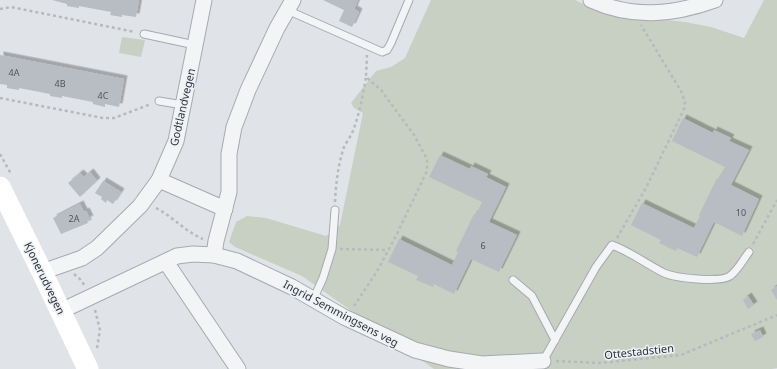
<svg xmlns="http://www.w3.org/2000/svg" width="777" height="369" viewBox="0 0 777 369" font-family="'Noto Sans',sans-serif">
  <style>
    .green { fill: #c7d0c2 }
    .building { fill: #b8bdc3; filter: url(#shadow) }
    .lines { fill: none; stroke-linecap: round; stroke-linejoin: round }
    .lane-casing { stroke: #a6aab1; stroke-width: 9 }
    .street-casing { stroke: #a6aab1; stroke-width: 17 }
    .path { stroke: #b6babe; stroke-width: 2.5; stroke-dasharray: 3 3; stroke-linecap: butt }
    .lane { stroke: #f2f4f6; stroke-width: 7 }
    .street { stroke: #f2f4f6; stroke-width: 15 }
    .secondary { stroke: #fff; stroke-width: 21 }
    .labels { text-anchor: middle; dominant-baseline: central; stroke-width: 3; stroke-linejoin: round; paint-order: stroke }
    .number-label { font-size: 9px; fill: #4e555e }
    .street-label { font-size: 11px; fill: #2b323d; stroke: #eff2f5 }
  </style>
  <defs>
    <filter id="shadow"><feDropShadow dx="3.5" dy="-3.5" stdDeviation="0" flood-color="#0004"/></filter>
  </defs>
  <rect width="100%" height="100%" fill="#e0e3e7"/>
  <g class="green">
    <path d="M 431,0 L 575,0 L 603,13 L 685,22 L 711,27 L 744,38 L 764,0 L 777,0 L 777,368 L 772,369 L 434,369 L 302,276 L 235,247 L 229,242 L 236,222 L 247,216 L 266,218 L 326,236 L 340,225 L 363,113 L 354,108 L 351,103 L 376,71 L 391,67 L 405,58 Z"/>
    <path d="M 122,37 L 145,40 L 141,57 L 119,53 Z"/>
  </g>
  <g class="building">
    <path d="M 52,0 L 139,0 L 136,17 L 122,15 L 122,17 L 110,15 L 111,12 L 79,6 L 79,8 L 67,6 L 67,4 Z"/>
    <path d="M 323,0 L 358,0 L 354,9 L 359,12 L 352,27 L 339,21 L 344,10 Z"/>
    <path d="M 0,55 L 124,79 L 119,107 L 105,104 L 105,107 L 93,104 L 93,102 L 62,96 L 62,98 L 50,96 L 50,94 L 19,88 L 19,90 L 7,88 L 7,85 L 0,84 Z"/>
    <path d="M 683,118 L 713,133 L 714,130 L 731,138 L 729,141 L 749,150 L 731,185 L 759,199 L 742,236 L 714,222 L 697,257 L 677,248 L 676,251 L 659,243 L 661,240 L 631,225 L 642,203 L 694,228 L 700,216 L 699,215 L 717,178 L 718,179 L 725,167 L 672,141 Z"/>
    <path d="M 440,155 L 470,169 L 471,166 L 488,174 L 486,177 L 506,187 L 489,222 L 517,235 L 499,272 L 471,259 L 454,294 L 434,284 L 433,287 L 416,280 L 418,276 L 388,262 L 399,239 L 452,265 L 458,252 L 456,251 L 474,214 L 476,215 L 482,202 L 429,177 Z"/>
    <path d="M 90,172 L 97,181 L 80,197 L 68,183 L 80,173 L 84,177 Z"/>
    <path d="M 103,181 L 121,192 L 113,204 L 107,200 L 106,203 L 101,199 L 102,197 L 95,193 Z"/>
    <path d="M 80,204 L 84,212 L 86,211 L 90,219 L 87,220 L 88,223 L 61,234 L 53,218 Z"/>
    <path d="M 777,286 L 777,300 L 771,290 Z"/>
    <path d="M 748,296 L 754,305 L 748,309 L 743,300 Z"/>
    <path d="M 760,330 L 763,337 L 755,341 L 751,334 Z"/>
  </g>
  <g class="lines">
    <defs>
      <g id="lane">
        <path d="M 287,10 L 382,52 L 387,50 L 391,43 L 409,0"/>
        <path d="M 144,34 L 195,45"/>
        <path d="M 159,101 L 183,105"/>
        <path d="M 513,280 L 532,296 L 555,340"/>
        <path d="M 313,300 L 323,278 L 332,249 L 335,210"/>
        <path d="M 543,361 L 596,267 L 612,245 C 631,252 646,264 664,273 C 675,278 720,283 730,276 C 738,270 743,260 749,252"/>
      </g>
      <g id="street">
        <path d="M 591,0 C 633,19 673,15 715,0"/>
        <path d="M 159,180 L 225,209"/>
        <path d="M 214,255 L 216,241 L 229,192 L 229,154 L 234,127 L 248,90 L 277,28 L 293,0"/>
        <path d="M 166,262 L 238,369"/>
        <path d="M 42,272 L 82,258 L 97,248 L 140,206 L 159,180 L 176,141 L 204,0"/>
        <path d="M 61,311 L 177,256 L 193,254 L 214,255 L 237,261 L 292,287 L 344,317 L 415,350 L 449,359 L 482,364 L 543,361"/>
      </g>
    </defs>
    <use href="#lane" class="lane-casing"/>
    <use href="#street" class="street-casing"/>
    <g class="path">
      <path d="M 0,9 L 11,7 L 135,32"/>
      <path d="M 0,98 L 103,118 L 114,118 L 151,104"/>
      <path d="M 0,154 L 11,174"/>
      <path d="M 335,202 C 336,183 338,165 344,147 C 347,141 352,135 354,128 C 360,112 363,94 366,77"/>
      <path d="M 156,208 C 173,217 186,232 203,239"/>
      <path d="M 617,238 L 646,188 L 684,109 L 685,102 L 681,91 L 641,25"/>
      <path d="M 753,244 L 777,200"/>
      <path d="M 340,249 L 388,250"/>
      <path d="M 74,274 L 82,281 L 84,285"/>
      <path d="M 354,306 L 376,273 L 396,236 L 427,171 L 427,159 L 414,135 L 381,90 L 366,77 L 367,55"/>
      <path d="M 95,310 L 100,330 L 97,348"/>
      <path d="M 556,361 L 599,363 L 681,355 L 777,315"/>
    </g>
    <use href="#lane" class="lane"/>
    <use href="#street" class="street"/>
    <path class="secondary" d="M 0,187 L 42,272 L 88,369"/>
  </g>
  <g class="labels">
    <g class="number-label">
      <text x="14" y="72">4A</text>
      <text x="60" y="83">4B</text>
      <text x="103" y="95">4C</text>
      <text x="741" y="212">10</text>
      <text x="74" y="218">2A</text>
      <text x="483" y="245">6</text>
    </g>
    <g class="street-label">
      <text transform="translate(182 107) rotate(-77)">Godtlandvegen</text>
      <text transform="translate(45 278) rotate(64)">Kjonerudvegen</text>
      <text transform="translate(341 313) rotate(28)">Ingrid Semmingsens veg</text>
      <text transform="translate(639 351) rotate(-6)">Ottestadstien</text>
    </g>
  </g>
</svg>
